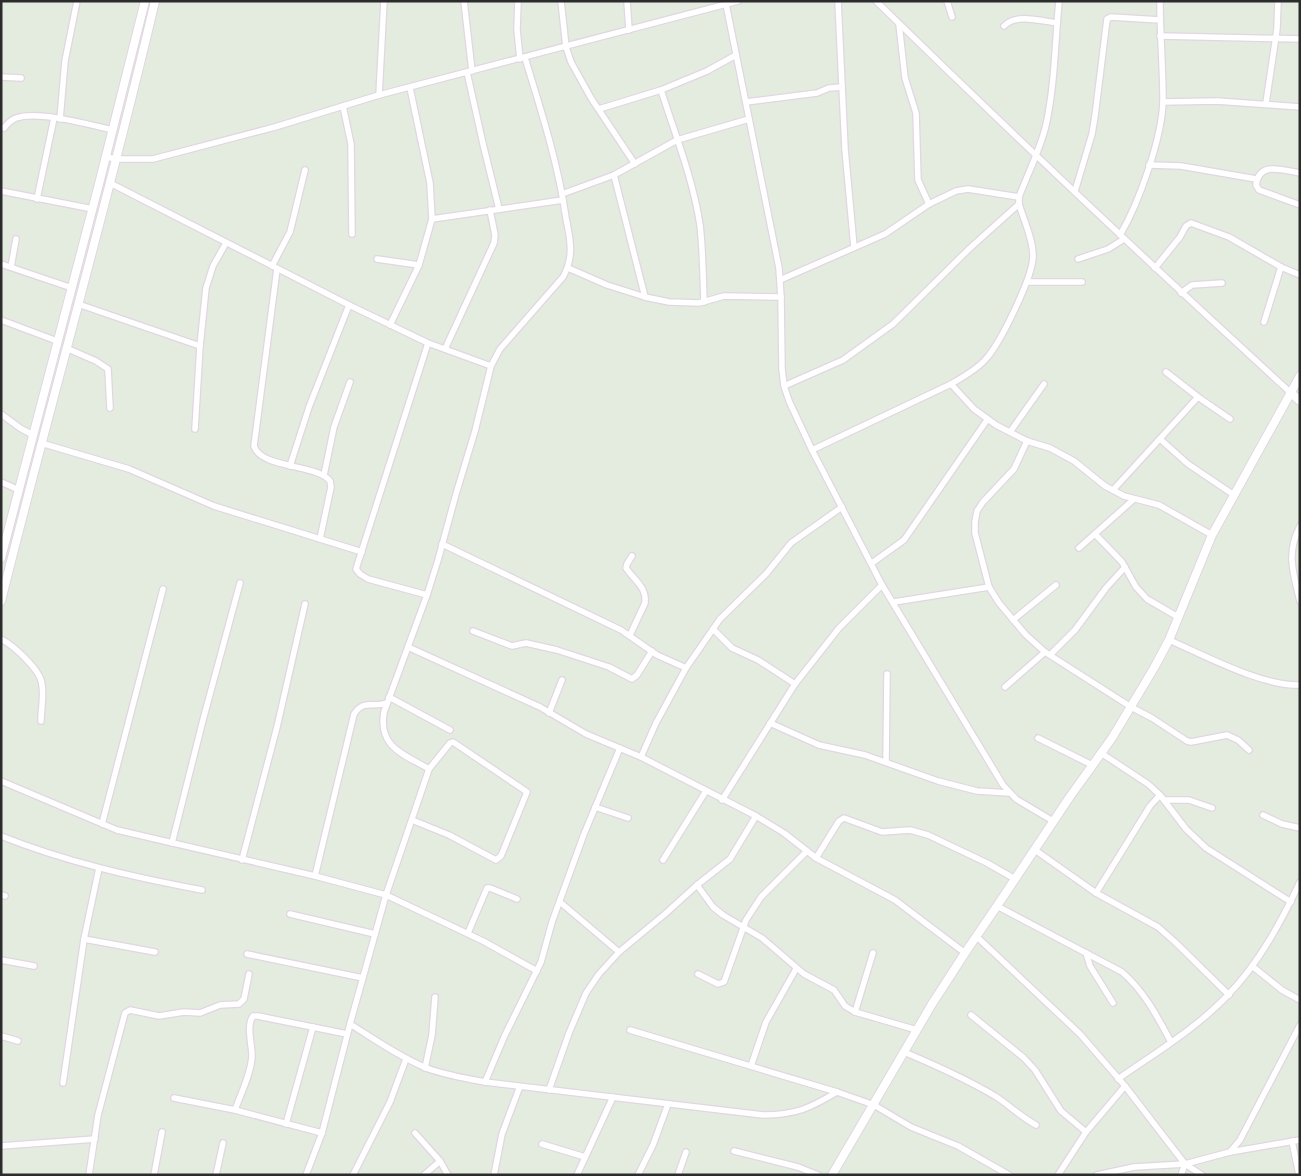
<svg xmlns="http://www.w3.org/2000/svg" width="1301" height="1176" viewBox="0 0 1301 1176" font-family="Helvetica,sans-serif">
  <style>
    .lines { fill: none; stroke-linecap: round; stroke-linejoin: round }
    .street-casing { stroke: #e1d6e2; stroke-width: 8 }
    .secondary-casing { stroke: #e1d6e2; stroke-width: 10 }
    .street { stroke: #fff; stroke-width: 5.5 }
    .secondary { stroke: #fff; stroke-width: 8 }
  </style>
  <rect width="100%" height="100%" fill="#e4ece0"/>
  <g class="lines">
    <defs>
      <g id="street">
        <path d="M 464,1 L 472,71"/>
        <path d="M 518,1 L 517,30 L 520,59"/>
        <path d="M 561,1 L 566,47 L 571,62 L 591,98 L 635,164"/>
        <path d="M 627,1 L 629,30"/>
        <path d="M 838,1 L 845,149 L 854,247"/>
        <path d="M 876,1 C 1012,134 1150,264 1290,392"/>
        <path d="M 947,1 L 952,17"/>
        <path d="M 726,4 L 779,268 L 781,297 L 782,369 L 784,386 L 789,401 L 812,450 L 882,585 L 1003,785 L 1016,799 L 1053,821"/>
        <path d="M 899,24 L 905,78 L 916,113 L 918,180 L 929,204"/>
        <path d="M 1004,26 C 1016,13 1041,21 1057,23"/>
        <path d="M 1160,36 L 1300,39"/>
        <path d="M 467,72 L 483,144 L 499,209"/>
        <path d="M 1,77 L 21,78"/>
        <path d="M 661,90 C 675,134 693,179 700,225 C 703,251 703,276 704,302"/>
        <path d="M 379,95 L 384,1"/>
        <path d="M 746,102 L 817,93 L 829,88 L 842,87"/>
        <path d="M 1163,102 L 1217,101 L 1300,107"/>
        <path d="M 1266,103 L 1277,29 L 1278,1"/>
        <path d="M 343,106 L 351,144 L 352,234"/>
        <path d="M 599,109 L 661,90 L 707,71 L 736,55"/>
        <path d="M 60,119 L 65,61 L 77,1"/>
        <path d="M 4,128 C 7,124 11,120 16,118 C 38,110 90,125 113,130"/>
        <path d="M 106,157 L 117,159 L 153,159 L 275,127 L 379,95 L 738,1"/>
        <path d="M 1149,165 L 1181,166 L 1256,179"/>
        <path d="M 1300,173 C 1282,170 1259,161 1256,185 L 1259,190 L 1300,205"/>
        <path d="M 614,175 L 645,297"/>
        <path d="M 110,183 L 349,305 L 428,343 L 491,366"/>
        <path d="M 1,191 L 93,209"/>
        <path d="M 1075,191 L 1092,134 L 1095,116 L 1107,19 L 1111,17 L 1160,20"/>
        <path d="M 562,194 L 614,175 L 677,140 L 749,119"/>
        <path d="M 37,199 L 54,118"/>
        <path d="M 432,219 L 563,200"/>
        <path d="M 1120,235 C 1139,203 1162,138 1163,101 C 1163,68 1160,34 1160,1"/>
        <path d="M 377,259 L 419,265"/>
        <path d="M 1078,259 L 1108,249 L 1124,239"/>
        <path d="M 1,264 L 72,288"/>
        <path d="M 272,266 L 290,232 L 305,170"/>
        <path d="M 11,267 L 16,239"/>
        <path d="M 568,268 L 607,285 L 645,297 L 669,302 L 699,303 L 724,296 L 781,297"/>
        <path d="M 1155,268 L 1180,237 L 1186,226 L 1191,223 L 1229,237 L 1281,267 L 1300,275"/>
        <path d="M 277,269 L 254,446 C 261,469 318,464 330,481 L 331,487 L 320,539"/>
        <path d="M 780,280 L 885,234 L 929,204 L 956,191 L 968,189 L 1019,197"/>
        <path d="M 1027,282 L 1082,282"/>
        <path d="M 1181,293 L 1192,285 L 1222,283"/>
        <path d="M 78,304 L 200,346"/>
        <path d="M 1,320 L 57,341"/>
        <path d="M 1264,322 L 1281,267"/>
        <path d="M 390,325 L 419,265 L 432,219 L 430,183 L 410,88"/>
        <path d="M 66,348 L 96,361 L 108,369 L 110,408"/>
        <path d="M 445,349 L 494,243 L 495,235 L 490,210"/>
        <path d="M 1166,372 L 1198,397 L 1230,419"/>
        <path d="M 951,384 L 974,409 L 996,425 L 1027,441 L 1050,448 L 1074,461 L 1105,486 L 1124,496 L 1159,505 L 1212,535"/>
        <path d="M 784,386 L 843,360 L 893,324 L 970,248 L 1019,204"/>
        <path d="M 1,414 L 20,428 L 33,435"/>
        <path d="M 195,429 L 200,346 L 206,288 L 213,266 L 226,243"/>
        <path d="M 1010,432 L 1044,384"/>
        <path d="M 1160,439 L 1188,464 L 1234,495"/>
        <path d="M 1027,441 L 1014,469 L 983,502 L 977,511 L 975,522 L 975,533 L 989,587 L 999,603 L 1026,635 L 1045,652 L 1131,707 L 1152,718 L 1187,741 L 1191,742 L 1227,735 L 1238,740 L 1249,750"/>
        <path d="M 41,443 L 129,469 L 214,506 L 362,552"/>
        <path d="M 812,450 L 951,384 C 963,377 976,370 985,360 C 1000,344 1033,277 1033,256 C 1033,239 1024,221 1019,204 L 1019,197 C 1028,173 1040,150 1046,125 C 1055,84 1055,42 1059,1"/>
        <path d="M 290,466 L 309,407 L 349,305"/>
        <path d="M 324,475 L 334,427 L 350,382"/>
        <path d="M 1,482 L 19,490"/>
        <path d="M 1113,490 L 1198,397"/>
        <path d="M 1300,526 C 1286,553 1293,573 1300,601"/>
        <path d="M 1095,534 L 1122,562 L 1136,587 L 1147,599 L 1178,617"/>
        <path d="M 442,544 L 621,630 L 657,655 L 686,668"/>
        <path d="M 1079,548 L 1134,499"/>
        <path d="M 872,563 L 904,540 L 987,420"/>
        <path d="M 427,595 L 368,579 L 360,574 L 356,569 L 428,343"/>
        <path d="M 894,602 L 989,587"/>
        <path d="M 1013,620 L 1056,585"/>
        <path d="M 713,629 L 732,648 L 758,660 L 795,684"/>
        <path d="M 473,631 L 512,646 L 526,643 L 557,650 L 609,667 L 632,679 L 637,675 L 652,651"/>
        <path d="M 630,635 L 645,603 C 647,587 634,580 626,568 L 627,564 L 632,556"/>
        <path d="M 1,639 C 14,646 41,670 42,685 C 44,697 41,709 41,721"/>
        <path d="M 1169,640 C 1206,656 1261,686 1300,685"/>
        <path d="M 408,647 L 540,707 L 586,734 L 641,757 L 756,816 L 784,833 L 816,858 L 895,900 L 965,953"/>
        <path d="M 1050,655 L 1075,630 L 1106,588 L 1125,567"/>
        <path d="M 1005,687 L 1045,652"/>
        <path d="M 389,697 L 450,730"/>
        <path d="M 549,713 L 562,680"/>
        <path d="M 770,723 L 819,745 L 865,755 L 938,781 L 977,791 L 1009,793"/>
        <path d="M 1038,738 L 1092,765"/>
        <path d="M 1101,753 L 1148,784 L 1160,795 L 1186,829 L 1206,848 L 1291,902"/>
        <path d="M 641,757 L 656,723 L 686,668 L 720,619 L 766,574 L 791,543 L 842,507"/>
        <path d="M 886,762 L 887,674"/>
        <path d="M 429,769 C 403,754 378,747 384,712 L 427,595 L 438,560 L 456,494 L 475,431 L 491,366 L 500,349 L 563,277 C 567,270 569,264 570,256 C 572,243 568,230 566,218 C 558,163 541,110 525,58"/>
        <path d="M 1,781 L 117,830 L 315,876 L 386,895 L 483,941 L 537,971"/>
        <path d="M 722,800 L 795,684 L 839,628 L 882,585"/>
        <path d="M 1165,800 L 1189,800 L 1212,808"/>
        <path d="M 595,807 L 628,818"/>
        <path d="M 1263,815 L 1282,824 L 1300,828"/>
        <path d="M 102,824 L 163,589"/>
        <path d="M 1,836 C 66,862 133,877 202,890"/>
        <path d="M 172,843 L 203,720 L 240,583"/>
        <path d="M 1035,850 L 1096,893 L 1158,927 L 1175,942 L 1229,995"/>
        <path d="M 816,858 L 839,821 L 844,818 L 882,832 L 910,830 L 928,835 L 987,863 L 1015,879"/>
        <path d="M 242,860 L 277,727 L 305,604"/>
        <path d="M 663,860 L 706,791"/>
        <path d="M 315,876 L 354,714 C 364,699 372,708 387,703"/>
        <path d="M 697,885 L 713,907 L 723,915 L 762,938 L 804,974 L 834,990 L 845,1006 L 855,1012 L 917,1030"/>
        <path d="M 1096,893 L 1150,806 L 1160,795"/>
        <path d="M 1,895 L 5,896"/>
        <path d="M 560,902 L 619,952"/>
        <path d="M 997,906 L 1122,972 C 1144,991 1157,1016 1171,1042"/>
        <path d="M 290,914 L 375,934"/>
        <path d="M 468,933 L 487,888 L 490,888 L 517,899"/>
        <path d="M 976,936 L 1080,1034 L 1125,1086 L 1185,1164 L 1202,1175"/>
        <path d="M 84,939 L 155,952"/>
        <path d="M 1086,953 L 1090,966 L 1113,1003"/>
        <path d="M 247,954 L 363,978"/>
        <path d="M 1,960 L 34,966"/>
        <path d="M 1252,966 L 1282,990 L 1300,1000"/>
        <path d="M 698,974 L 718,984 L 724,982 L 746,920 L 761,897 L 807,851"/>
        <path d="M 855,1012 L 873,953"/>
        <path d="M 971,1015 L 1024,1058 L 1035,1070 L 1061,1111 L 1086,1132"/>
        <path d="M 350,1024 C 374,1039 398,1056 424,1067 C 443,1075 465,1078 485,1082 L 763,1115 C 796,1115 810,1108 837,1092"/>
        <path d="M 630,1030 L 837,1092 L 874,1105 L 911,1127 L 958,1146 L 1009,1175"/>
        <path d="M 1,1036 L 18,1041"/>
        <path d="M 904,1052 C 935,1065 966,1079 995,1096 C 1009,1105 1021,1117 1036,1125"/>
        <path d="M 751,1066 L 766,1022 L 796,969"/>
        <path d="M 425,1068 L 432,1035 L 435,997"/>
        <path d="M 1118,1079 C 1155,1053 1197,1028 1228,995 C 1259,963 1281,922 1300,882"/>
        <path d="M 485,1082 L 505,1035 L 541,962 L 552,922 L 584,834 L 620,748"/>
        <path d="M 63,1083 L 84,939 L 99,868"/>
        <path d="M 549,1090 L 569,1033 L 586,993 L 599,974 L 619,952 L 665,914 L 697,885 L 730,859 L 756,816"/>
        <path d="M 174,1098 L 235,1110 L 322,1133"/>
        <path d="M 235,1110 C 241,1093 251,1074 252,1056 C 252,1044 246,1026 253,1016 L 258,1016 L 347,1034"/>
        <path d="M 286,1124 L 313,1027"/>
        <path d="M 415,1133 L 440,1161 L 448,1175"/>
        <path d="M 1292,1141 L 1299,1175"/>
        <path d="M 542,1144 L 585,1157"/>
        <path d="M 1,1146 L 95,1139"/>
        <path d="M 734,1151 L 798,1167 L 818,1175"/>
        <path d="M 1230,1152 L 1240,1140 L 1300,1025"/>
        <path d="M 89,1175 L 98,1115 L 125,1013 L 130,1010 L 159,1016 L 184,1012 L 200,1013 L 220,1005 L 239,1004 L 244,999 L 249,974"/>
        <path d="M 154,1175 L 162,1132"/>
        <path d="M 216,1175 L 223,1143"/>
        <path d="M 306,1175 L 322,1133 L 350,1024 L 386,895 L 429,769 L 450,743 L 453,742 L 527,792 L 501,856 L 496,860 L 449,835 L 412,820"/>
        <path d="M 353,1175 L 390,1102 L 406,1059"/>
        <path d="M 424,1175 L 440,1161"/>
        <path d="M 494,1175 L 502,1134 L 520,1086"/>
        <path d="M 577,1175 L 613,1097"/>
        <path d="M 638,1175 L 653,1145 L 668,1104"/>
        <path d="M 678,1175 L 686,1152"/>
        <path d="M 1058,1175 L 1086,1132 L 1125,1086"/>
        <path d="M 1097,1175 L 1134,1167 L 1185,1164 L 1230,1152 L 1300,1140"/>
        <path d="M 1181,1175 L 1185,1164"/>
      </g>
      <g id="secondary">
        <path d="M 1290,392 L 1300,401"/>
        <path d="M 1,558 L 100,180 L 145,1"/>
        <path d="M 1,601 C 51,401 108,202 155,1"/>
        <path d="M 832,1175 L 932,1004 L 965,953 L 997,906 L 1069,798 L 1112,738 L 1154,668 L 1169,640 L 1212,535 L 1300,376"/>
      </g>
    </defs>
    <use href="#street" class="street-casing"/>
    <use href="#secondary" class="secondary-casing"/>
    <use href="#street" class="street"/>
    <use href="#secondary" class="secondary"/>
  </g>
  <rect width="1301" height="1176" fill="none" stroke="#2c2c2c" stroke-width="5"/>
</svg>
